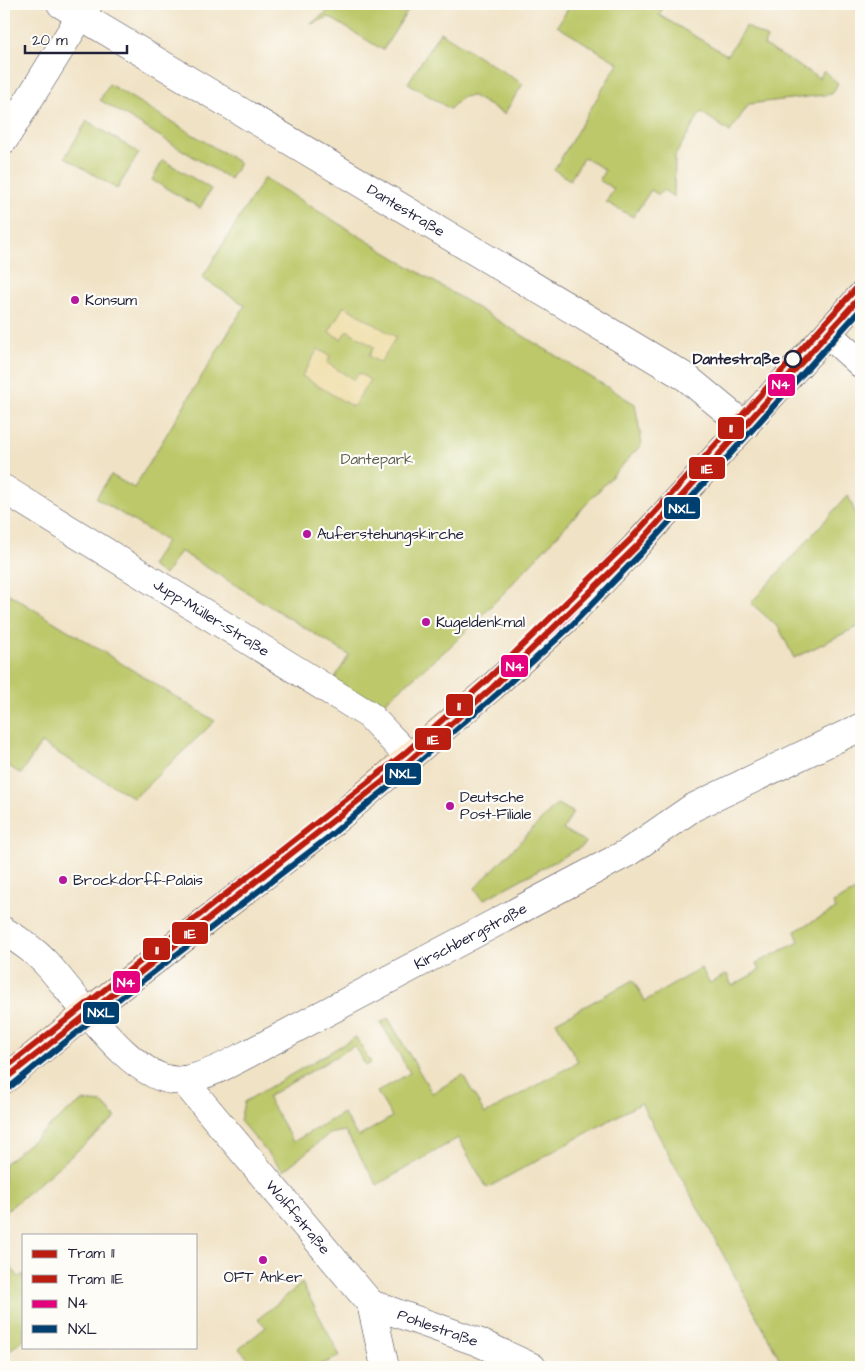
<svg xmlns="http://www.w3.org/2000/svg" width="865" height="1371" viewBox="0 0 865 1371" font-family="'Architects Daughter',sans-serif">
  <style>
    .green { fill: #bcc869; stroke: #6f7552 }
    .sand { fill: #eeda9e; stroke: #887e6c }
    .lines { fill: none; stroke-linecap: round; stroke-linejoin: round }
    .street-casing { stroke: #413f50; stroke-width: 29 }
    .secondary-casing { stroke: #413f50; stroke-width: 29 }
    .street { stroke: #fff; stroke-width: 28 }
    .secondary { stroke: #fde5c5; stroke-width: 28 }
    .bus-1-casing { stroke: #fdfcf7; stroke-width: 10 }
    .bus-2-casing { stroke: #fdfcf7; stroke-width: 10 }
    .bus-1 { stroke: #e5007d; stroke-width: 6 }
    .bus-2 { stroke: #004071; stroke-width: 6 }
    .tram-1-casing { stroke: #fdfcf7; stroke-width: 10 }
    .tram-2-casing { stroke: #fdfcf7; stroke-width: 10 }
    .tram-1 { stroke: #bb1e10; stroke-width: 6 }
    .tram-2 { stroke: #bb1e10; stroke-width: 6 }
    .poi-dot { fill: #b5179e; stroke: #fdfcf7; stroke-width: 2 }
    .stop-dot { fill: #fdfcf7; stroke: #22223b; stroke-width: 2.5 }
    .labels { text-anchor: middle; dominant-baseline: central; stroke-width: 4.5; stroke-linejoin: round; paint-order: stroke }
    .street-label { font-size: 15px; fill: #22223b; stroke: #fdfcf7 }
    .poi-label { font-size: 15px; fill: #22223b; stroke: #fdfcf7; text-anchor: start }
    .stop-label { font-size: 15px; font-weight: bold; fill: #22223b; stroke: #fdfcf7; text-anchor: end }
    .park-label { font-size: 15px; fill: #585c4b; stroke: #fdfcf7 }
    .line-badge { stroke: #fdfcf7; stroke-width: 2 }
    .badge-label { font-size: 14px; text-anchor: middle; font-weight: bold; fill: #fff }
  </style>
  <rect width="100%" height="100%" fill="#fdfcf7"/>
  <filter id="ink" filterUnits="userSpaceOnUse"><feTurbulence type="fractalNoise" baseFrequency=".02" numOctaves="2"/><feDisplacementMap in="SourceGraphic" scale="10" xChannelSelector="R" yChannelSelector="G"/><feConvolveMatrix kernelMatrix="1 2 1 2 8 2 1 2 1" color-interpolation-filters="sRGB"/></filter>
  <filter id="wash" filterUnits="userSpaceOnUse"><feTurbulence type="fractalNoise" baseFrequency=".0096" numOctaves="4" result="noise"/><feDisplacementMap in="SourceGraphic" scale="20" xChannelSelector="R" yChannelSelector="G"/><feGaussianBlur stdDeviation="1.12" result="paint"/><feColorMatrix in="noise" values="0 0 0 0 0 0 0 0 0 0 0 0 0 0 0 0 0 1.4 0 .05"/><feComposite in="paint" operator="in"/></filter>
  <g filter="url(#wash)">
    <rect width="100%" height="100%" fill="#f0e2c5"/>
    <g class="green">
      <path d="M 337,4 L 412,4 L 383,50 L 329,17 L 311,24 Z"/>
      <path d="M 571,4 L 665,4 L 659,15 L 727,55 L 746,26 L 767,38 L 764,45 L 819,78 L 824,71 L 838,83 L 832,94 L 749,104 L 730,132 L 701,112 L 675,156 L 674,197 L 663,190 L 659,195 L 651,190 L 633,217 L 606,202 L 614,189 L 599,180 L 605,170 L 584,157 L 570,180 L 554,170 L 618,63 L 557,26 Z"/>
      <path d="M 440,32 L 523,84 L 504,114 L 473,96 L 462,97 L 450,109 L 408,83 Z"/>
      <path d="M 109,84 L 240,163 L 230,179 L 100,100 Z"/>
      <path d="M 87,121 L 139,153 L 117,189 L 65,157 Z"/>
      <path d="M 163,160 L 211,189 L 200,208 L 152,180 Z"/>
      <path d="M 264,178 L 635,404 L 642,444 L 500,597 L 453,644 L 378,708 L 333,681 L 349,655 L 180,551 L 165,575 L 151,566 L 166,541 L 96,498 L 111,475 L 134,488 L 245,305 L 202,278 Z"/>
      <path d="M 848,495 L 861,527 L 861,625 L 794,658 L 779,628 L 751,603 Z"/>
      <path d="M 4,591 L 215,721 L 134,798 L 41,743 L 21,774 L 4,763 Z"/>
      <path d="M 557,804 L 573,812 L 563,830 L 586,842 L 583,846 L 483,900 L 475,888 Z"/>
      <path d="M 857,890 L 861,898 L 861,1367 L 782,1367 L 783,1365 L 641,1103 L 487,1188 L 458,1138 L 377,1185 L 345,1131 L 329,1134 L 283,1171 L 240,1121 L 244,1102 L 356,1037 L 371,1063 L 366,1066 L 354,1046 L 267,1097 L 293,1142 L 343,1113 L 358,1137 L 392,1117 L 377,1092 L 410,1073 L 381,1023 L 388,1018 L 432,1093 L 463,1075 L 485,1114 L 578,1062 L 556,1022 L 633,980 L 645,1001 L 701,968 L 710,983 L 727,974 L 732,986 L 760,970 L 756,963 L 799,942 L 795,931 L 836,909 L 833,903 Z"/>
      <path d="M 83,1101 L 102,1103 L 116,1118 L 4,1213 L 4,1164 L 67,1112 Z"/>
      <path d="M 4,1259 L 19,1277 L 24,1274 L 24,1339 L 4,1355 Z"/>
      <path d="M 302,1283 L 340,1356 L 316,1367 L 256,1367 L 239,1349 L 266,1327 L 258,1319 Z"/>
    </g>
    <g class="sand">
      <path d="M 344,306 L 396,337 L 380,363 L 369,356 L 374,347 L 347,330 L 341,339 L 329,332 Z"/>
      <path d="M 318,349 L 330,356 L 327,363 L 354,380 L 359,373 L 370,380 L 353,407 L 302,376 Z"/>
    </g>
  </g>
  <g filter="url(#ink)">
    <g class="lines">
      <defs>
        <g id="street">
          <path id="s1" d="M 61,4 L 687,378 L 745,426"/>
          <path d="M 4,140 L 88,4"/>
          <path d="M 828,334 L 861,364"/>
          <path id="s2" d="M 4,489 L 369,715 L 410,758"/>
          <path id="s3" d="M 4,931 C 19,940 34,950 46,963 C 76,995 135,1088 184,1080 C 212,1075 237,1059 261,1047 L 627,853 L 692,808 L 861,727"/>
          <path id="s4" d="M 183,1080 L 371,1304 L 385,1367"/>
          <path id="s5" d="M 371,1304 L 478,1342 L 532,1367"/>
        </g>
        <path id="secondary" d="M 4,1080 L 88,1012 L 325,829 L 492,687 L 565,620 L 635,547 L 861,296"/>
      </defs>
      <use href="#street" class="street-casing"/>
      <use href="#secondary" class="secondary-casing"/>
      <use href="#street" class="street"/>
      <use href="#secondary" class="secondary"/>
      <defs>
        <path id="bus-1" d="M 4,1080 L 88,1012 L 325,829 L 492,687 L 565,620 L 635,547 L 861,296"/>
        <path id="bus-2" d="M 10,1087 L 93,1019 L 330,836 L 498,693 L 571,626 L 641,553 L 861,309"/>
      </defs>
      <use href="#bus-1" class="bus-1-casing"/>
      <use href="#bus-2" class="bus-2-casing"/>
      <use href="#bus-1" class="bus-1"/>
      <use href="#bus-2" class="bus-2"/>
      <defs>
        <path id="tram-1" d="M 4,1069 L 405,753 L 486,681 L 630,540 L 861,283"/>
        <path id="tram-2" d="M 9,1076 L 410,760 L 492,688 L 637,546 L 861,296"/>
      </defs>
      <use href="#tram-1" class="tram-1-casing"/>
      <use href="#tram-2" class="tram-2-casing"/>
      <use href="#tram-1" class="tram-1"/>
      <use href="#tram-2" class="tram-2"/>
    </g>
  </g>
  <g class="poi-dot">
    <circle cx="75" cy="300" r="5"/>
    <circle cx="307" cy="534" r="5"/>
    <circle cx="426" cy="622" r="5"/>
    <circle cx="450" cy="806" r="5"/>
    <circle cx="63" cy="880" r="5"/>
    <circle cx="263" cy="1260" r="5"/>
  </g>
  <circle class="stop-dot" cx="793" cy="359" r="8"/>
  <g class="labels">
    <g class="street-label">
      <text stroke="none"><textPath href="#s1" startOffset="402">Dantestraße</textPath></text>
      <text stroke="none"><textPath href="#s2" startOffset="244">Jupp-Müller-Straße</textPath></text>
      <text stroke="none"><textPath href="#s3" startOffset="561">Kirschbergstraße</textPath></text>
      <text stroke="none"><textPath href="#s4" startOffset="179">Wolffstraße</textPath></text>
      <text stroke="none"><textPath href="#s5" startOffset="71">Pohlestraße</textPath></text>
    </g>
    <g class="poi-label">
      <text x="85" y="300">Konsum</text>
      <text x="317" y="534">Auferstehungskirche</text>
      <text x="436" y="622">Kugeldenkmal</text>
      <text x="460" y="797">Deutsche<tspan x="460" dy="17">Post-Filiale</tspan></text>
      <text x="73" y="880">Brockdorff-Palais</text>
      <text x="263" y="1277" text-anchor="middle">OFT Anker</text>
    </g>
    <g class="stop-label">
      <text x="780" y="359">Dantestraße</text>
    </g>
    <g class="park-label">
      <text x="377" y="459">Dantepark</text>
    </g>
  </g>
  <g class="line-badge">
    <rect x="767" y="373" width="29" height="24" rx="5" fill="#e5007d"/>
    <rect x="717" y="416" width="28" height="24" rx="5" fill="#bb1e10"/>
    <rect x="688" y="456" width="38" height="24" rx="5" fill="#bb1e10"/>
    <rect x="663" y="496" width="38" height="24" rx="5" fill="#004071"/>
    <rect x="500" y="654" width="29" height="24" rx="5" fill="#e5007d"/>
    <rect x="445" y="693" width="29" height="24" rx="5" fill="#bb1e10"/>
    <rect x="414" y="727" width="38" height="24" rx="5" fill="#bb1e10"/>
    <rect x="384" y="762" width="38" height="24" rx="5" fill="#004071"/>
    <rect x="171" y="921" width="38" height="24" rx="5" fill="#bb1e10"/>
    <rect x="142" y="937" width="29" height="24" rx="5" fill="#bb1e10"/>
    <rect x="112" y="970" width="29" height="24" rx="5" fill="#e5007d"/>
    <rect x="82" y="1001" width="38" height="24" rx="5" fill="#004071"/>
  </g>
  <g class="badge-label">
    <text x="781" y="389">N4</text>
    <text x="731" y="432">11</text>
    <text x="707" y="473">11E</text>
    <text x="682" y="513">NXL</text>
    <text x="515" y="671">N4</text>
    <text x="459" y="710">11</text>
    <text x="433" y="744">11E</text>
    <text x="403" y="778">NXL</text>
    <text x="190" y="938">11E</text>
    <text x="157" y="954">11</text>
    <text x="126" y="987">N4</text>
    <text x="101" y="1017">NXL</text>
  </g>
  <rect width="865" height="1371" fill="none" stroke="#fdfcf7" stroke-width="20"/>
  <rect x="22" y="1234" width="175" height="115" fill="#fdfcf7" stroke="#a5a5ac"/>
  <rect x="32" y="1250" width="25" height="8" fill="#bb1e10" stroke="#a5a5ac"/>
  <text x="68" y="1258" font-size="15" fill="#22223b">Tram 11</text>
  <rect x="32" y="1275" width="25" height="8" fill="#bb1e10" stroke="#a5a5ac"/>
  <text x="68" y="1284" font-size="15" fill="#22223b">Tram 11E</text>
  <rect x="32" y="1300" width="25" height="8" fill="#e5007d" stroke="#a5a5ac"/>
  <text x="68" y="1308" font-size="15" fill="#22223b">N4</text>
  <rect x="32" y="1325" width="25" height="8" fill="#004071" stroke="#a5a5ac"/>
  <text x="68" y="1334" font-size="15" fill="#22223b">NXL</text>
  <path d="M25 45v8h102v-8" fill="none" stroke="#22223b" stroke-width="2.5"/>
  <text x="32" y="45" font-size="15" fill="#22223b" stroke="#fdfcf7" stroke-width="4" paint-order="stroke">20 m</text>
</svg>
